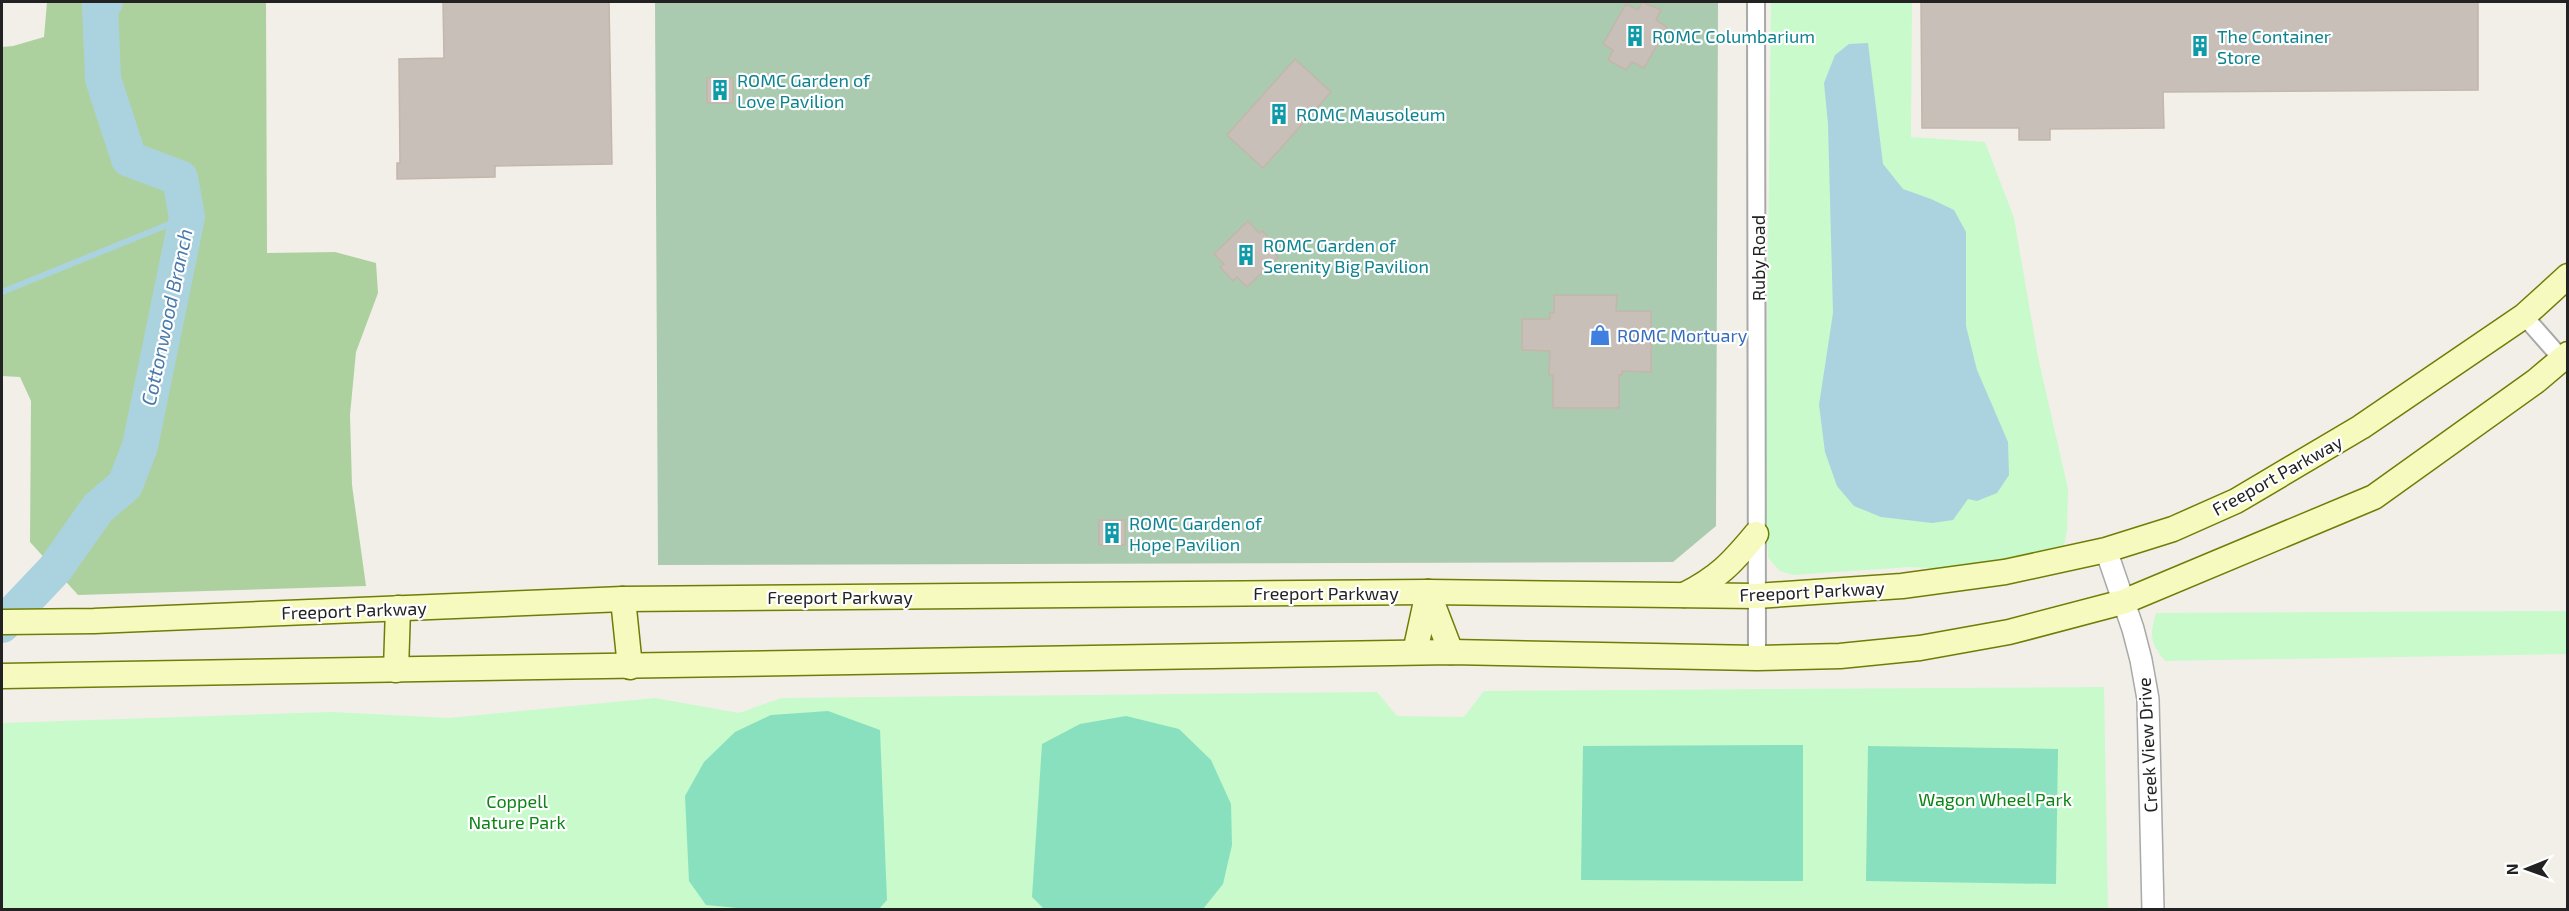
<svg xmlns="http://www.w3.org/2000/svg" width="2569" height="911" viewBox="0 0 2569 911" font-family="'Exo 2',sans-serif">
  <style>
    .forest { fill: #add19e }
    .cemetery { fill: #aacbaf }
    .park { fill: #c8facc }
    .pitch { fill: #88e0be }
    .water { fill: #aad3df }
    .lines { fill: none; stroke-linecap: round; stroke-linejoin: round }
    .stream { stroke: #aad3df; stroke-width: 6 }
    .river { stroke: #aad3df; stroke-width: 36 }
    .building { fill: #c7bfb8; stroke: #c4b6ab; stroke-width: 1.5 }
    .minor-casing { stroke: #a9a9a9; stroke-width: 20 }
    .tertiary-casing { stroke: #a9a9a9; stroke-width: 24 }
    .secondary-casing { stroke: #707d05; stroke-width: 27 }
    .minor { stroke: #fff; stroke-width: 16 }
    .tertiary { stroke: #fff; stroke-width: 21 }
    .secondary { stroke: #f7fabf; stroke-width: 24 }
    .labels { text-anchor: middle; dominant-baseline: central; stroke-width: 4.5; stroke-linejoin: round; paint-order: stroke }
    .culture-label { font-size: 18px; fill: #0d838f; stroke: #fff; text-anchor: start }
    .street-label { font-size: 18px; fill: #222; stroke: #fff }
    .shop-label { font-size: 18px; fill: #366cbe; stroke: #fff; text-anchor: start }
    .park-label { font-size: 18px; fill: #0c8416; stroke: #fff }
    .water-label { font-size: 20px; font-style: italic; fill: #4a7aab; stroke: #fff }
  </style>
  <rect width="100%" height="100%" fill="#f2efe9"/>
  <path class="forest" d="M 47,2 L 266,2 L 267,253 L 335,252 L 376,263 L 378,293 L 356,352 L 350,415 L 352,485 L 366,586 L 78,595 L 30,542 L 31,401 L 20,377 L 2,376 L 2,47 L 13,46 L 44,37 Z"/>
  <path class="cemetery" d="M 655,2 L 1718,2 L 1716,526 L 1673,562 L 658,565 Z"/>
  <g class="park">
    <path d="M 1771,2 L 1912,2 L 1911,137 L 1985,142 L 2014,218 L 2038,357 L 2068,489 L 2067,531 L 2064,545 L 2032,555 L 1948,569 L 1910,567 L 1793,575 L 1780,571 L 1768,558 L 1765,496 Z"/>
    <path d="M 2567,611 L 2567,654 L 2165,661 C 2149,642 2150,635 2156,613 Z"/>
    <path d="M 2104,687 L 2108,909 L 2,909 L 2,723 L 332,712 L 449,718 L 655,698 L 739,713 L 781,698 L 1377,692 L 1397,716 L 1464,717 L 1484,691 Z"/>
  </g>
  <g class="pitch">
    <path d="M 828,711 L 880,730 L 887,900 L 878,910 L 759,910 L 706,905 L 689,881 L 685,796 L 704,762 L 735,732 L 771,715 Z"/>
    <path d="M 1126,716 L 1179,729 L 1211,760 L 1231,804 L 1232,845 L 1223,884 L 1203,909 L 1044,909 L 1032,897 L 1042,744 L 1080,724 Z"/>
    <path d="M 1803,745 L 1803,881 L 1581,880 L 1583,746 Z"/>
    <path d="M 1868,746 L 2058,749 L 2056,884 L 1866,881 Z"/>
  </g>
  <path class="water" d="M 1868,43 L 1883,164 L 1903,189 L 1931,199 L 1954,210 L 1966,232 L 1966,326 L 1977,370 L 2008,442 L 2009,475 L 1997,493 L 1977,501 L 1968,499 L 1953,520 L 1932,523 L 1881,517 L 1854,506 L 1837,486 L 1825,452 L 1819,405 L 1833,313 L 1828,124 L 1824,83 L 1835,55 L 1849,44 Z"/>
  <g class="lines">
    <path class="stream" d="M 2,292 L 187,217"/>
    <path class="river" d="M 2,625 L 55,569 L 98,508 L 125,485 L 140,446 L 187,217 L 180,178 L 129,159 L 103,79 L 100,4 L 105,2"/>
  </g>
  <g class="building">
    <path d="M 443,2 L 609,2 L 612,164 L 495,166 L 495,177 L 397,179 L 397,163 L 400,163 L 399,59 L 444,58 Z"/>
    <path d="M 1642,2 L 1661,10 L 1656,20 L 1667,27 L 1644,68 L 1632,62 L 1626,70 L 1608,60 L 1613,50 L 1603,44 L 1626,4 L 1638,10 Z"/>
    <path d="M 1921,2 L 2478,2 L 2478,90 L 2163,92 L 2164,128 L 2050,129 L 2050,140 L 2019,140 L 2019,128 L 1922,128 Z"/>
    <path d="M 1295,59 L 1331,92 L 1263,168 L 1227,135 Z"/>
    <rect x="707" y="78" width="26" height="25"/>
    <path d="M 1248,221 L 1259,233 L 1262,231 L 1274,243 L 1269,247 L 1278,257 L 1247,287 L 1237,277 L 1233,281 L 1220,267 L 1224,264 L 1214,254 Z"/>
    <path d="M 1554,295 L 1617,295 L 1616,311 L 1651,311 L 1651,372 L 1622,371 L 1622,375 L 1619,375 L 1619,408 L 1553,408 L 1553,375 L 1549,375 L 1550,351 L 1522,350 L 1522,319 L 1550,319 L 1550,313 L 1554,313 Z"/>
    <rect x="1099" y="520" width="26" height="25"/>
  </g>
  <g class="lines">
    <defs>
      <g id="minor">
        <path d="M 1756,2 L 1757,658"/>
        <path d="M 2524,316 L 2562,359"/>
      </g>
      <path id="tertiary" d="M 2106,550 L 2133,629 L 2141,660 L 2148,699 L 2153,910"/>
      <g id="secondary">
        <path d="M 1428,592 L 1451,652"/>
        <path d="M 1684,595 C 1718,578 1732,563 1756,534"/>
        <path d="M 623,599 L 630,667"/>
        <path d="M 2,622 L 94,621 L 623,599 L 1428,592 L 1756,596 L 1902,586 L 2005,572 L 2106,550 L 2173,529 L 2236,501 L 2361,427 L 2524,316 L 2568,276"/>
        <path d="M 1415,652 L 1428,592"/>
        <path d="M 396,670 L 398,608"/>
        <path d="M 2,676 L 1451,652 L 1757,658 L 1840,656 L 1920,648 L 2009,632 L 2123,602 L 2374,497 L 2536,381 L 2568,354"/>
      </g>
    </defs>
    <use href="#minor" class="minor-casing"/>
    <use href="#tertiary" class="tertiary-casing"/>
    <use href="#secondary" class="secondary-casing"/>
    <use href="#minor" class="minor"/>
    <use href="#tertiary" class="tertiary"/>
    <use href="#secondary" class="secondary"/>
  </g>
  <defs>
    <symbol id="building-bare" viewBox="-9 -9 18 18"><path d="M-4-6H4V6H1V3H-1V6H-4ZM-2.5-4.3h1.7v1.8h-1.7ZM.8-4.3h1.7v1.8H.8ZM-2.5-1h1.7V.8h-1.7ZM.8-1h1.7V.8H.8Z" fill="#0f9aa8" stroke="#fff" stroke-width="2.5" paint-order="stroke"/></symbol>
    <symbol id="shop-bare" viewBox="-9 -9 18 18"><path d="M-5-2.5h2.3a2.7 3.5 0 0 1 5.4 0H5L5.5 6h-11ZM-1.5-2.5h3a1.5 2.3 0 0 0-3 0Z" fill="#3f7fe0" stroke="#fff" stroke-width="2.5" paint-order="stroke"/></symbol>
  </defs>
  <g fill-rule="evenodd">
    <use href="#building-bare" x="1620" y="21" width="30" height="30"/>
    <use href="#building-bare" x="2185" y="31" width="30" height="30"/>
    <use href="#building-bare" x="705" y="75" width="30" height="30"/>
    <use href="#building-bare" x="1264" y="99" width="30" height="30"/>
    <use href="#building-bare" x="1231" y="240" width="30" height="30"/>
    <use href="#shop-bare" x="1585" y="320" width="30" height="30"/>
    <use href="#building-bare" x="1097" y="518" width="30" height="30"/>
  </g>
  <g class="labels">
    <g class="culture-label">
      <text x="1652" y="36">ROMC Columbarium</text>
      <text x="2217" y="36">The Container<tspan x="2217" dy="21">Store</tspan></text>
      <text x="737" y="80">ROMC Garden of<tspan x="737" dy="21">Love Pavilion</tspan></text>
      <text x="1296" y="114">ROMC Mausoleum</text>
      <text x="1263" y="245">ROMC Garden of<tspan x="1263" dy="21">Serenity Big Pavilion</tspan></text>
      <text x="1129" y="523">ROMC Garden of<tspan x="1129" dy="21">Hope Pavilion</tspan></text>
    </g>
    <g class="street-label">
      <text transform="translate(1758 258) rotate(-90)">Ruby Road</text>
      <text transform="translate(2277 475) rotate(-29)">Freeport Parkway</text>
      <text transform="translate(1812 591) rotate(-3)">Freeport Parkway</text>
      <text x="1326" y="593">Freeport Parkway</text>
      <text x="840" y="597">Freeport Parkway</text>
      <text transform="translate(354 610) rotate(-2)">Freeport Parkway</text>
      <text transform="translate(2147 745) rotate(-93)">Creek View Drive</text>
    </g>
    <g class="shop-label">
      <text x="1617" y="335">ROMC Mortuary</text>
    </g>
    <g class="park-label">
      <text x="1995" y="799">Wagon Wheel Park</text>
      <text x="517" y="801">Coppell<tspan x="517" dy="21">Nature Park</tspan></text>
    </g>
    <g class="water-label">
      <text transform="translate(166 317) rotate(-78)">Cottonwood Branch</text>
    </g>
  </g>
  <rect width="2569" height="911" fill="none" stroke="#222222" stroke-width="6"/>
  <g transform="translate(2527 869) rotate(269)" stroke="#ffffff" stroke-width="4.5" paint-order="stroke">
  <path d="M0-4.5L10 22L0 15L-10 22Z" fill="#222222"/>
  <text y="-9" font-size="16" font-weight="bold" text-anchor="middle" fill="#222222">N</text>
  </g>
</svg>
